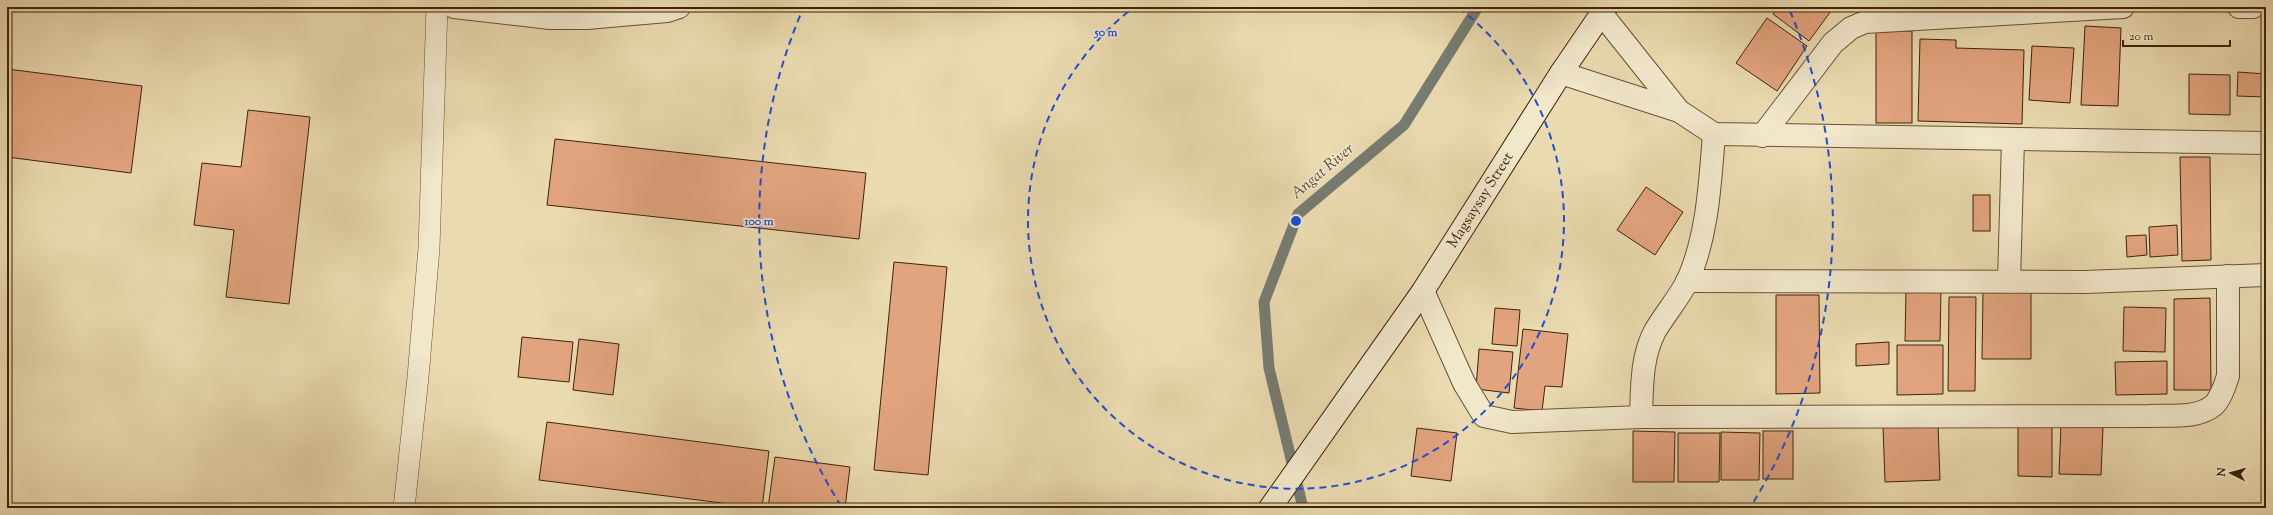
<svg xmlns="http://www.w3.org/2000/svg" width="2273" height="515" viewBox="0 0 2273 515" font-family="'Sorts Mill Goudy',serif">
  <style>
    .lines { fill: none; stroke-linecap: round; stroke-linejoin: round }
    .stream { stroke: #767c71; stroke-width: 11 }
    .building { fill: #e2a47f; stroke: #3f230a }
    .lane-casing { stroke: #6a5133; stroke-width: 22 }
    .street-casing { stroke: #6a5133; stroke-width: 24 }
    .secondary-casing { stroke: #3f230a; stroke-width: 24 }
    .lane { stroke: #f1e7cb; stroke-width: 21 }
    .street { stroke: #f1e7cb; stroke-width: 22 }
    .secondary { stroke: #f1e7cb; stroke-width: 22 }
    .ring { fill: none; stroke: #1d4ed8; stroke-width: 2; stroke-dasharray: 7 5 }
    .labels { text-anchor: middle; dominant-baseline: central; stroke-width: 3; stroke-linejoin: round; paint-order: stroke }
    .street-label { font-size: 15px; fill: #3f230a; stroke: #f1e7cb }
    .water-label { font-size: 16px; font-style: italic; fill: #564835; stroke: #f1e7cb }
    .centre { fill: #1d4ed8; stroke: #f1e7cb; stroke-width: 2 }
    .ring-label { font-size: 12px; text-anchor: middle; font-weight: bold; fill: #1d4ed8; stroke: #f1e7cb; stroke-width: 3; stroke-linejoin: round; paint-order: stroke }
  </style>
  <rect width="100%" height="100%" fill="#eadaaf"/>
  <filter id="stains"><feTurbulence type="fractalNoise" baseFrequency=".005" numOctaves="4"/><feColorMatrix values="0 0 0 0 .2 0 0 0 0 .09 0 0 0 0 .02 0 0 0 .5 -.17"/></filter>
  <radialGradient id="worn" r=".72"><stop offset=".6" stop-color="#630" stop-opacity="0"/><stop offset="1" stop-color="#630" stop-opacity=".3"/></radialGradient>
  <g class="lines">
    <path class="stream" d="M 1303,508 L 1269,368 L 1264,302 L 1298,214 L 1404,125 L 1478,7"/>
  </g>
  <g class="building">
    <path d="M 1779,7 L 1834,7 L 1809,41 L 1773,14 Z"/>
    <path d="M 1767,18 L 1807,46 L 1777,91 L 1736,63 Z"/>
    <path d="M 2085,26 L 2121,28 L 2118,106 L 2081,105 Z"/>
    <rect x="1876" y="31" width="36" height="92"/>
    <path d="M 1920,39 L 1956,40 L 1956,48 L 2024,50 L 2022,124 L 1918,121 Z"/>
    <path d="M 2032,46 L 2074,48 L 2070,103 L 2029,100 Z"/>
    <path d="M 7,69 L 142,86 L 131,173 L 7,157 Z"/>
    <path d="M 2238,72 L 2266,74 L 2264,97 L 2237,96 Z"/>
    <path d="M 2189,74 L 2230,75 L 2230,115 L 2189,114 Z"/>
    <path d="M 248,110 L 310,117 L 289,304 L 226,297 L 234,230 L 194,225 L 202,163 L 241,167 Z"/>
    <path d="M 555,139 L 866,173 L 859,239 L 547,205 Z"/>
    <path d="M 2180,157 L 2210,157 L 2211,260 L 2182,261 Z"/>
    <path d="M 1646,187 L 1683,212 L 1655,255 L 1617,230 Z"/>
    <rect x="1973" y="195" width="17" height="36"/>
    <path d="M 2177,225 L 2178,255 L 2150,257 L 2149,227 Z"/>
    <path d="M 2146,235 L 2147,255 L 2127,257 L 2126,236 Z"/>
    <path d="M 894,262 L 947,267 L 928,475 L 874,470 Z"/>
    <path d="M 1906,290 L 1941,290 L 1940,341 L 1905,341 Z"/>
    <path d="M 1983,292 L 2031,292 L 2031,359 L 1982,359 Z"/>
    <path d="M 1776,295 L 1819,295 L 1820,393 L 1776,394 Z"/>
    <path d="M 1949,297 L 1976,297 L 1975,391 L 1948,391 Z"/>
    <path d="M 2210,298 L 2211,390 L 2174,390 L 2174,299 Z"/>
    <path d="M 2124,307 L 2166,308 L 2165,352 L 2123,351 Z"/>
    <path d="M 1495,308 L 1520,310 L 1517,346 L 1492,344 Z"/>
    <path d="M 1523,329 L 1568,334 L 1562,387 L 1545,386 L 1542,411 L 1514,408 Z"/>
    <path d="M 522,337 L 573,342 L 569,382 L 518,377 Z"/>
    <path d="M 579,339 L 619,344 L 613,395 L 573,390 Z"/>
    <path d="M 1889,342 L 1889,364 L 1856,366 L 1856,344 Z"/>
    <path d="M 1897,345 L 1943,345 L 1943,394 L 1897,395 Z"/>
    <path d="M 1479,349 L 1513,352 L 1509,393 L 1476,389 Z"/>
    <path d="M 2167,361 L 2167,394 L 2116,395 L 2115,362 Z"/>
    <path d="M 547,422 L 769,451 L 762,508 L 539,480 Z"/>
    <path d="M 1938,425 L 1940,480 L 1885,482 L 1883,426 Z"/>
    <path d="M 2018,425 L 2052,425 L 2052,477 L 2018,476 Z"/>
    <path d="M 2061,425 L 2103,427 L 2101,475 L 2059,474 Z"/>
    <path d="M 1417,428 L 1457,433 L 1451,481 L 1411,476 Z"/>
    <path d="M 1633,431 L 1675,432 L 1674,482 L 1633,482 Z"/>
    <rect x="1763" y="431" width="30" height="48"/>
    <path d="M 1721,432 L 1760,433 L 1759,480 L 1721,480 Z"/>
    <path d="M 1678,433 L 1720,433 L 1719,482 L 1678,482 Z"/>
    <path d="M 775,457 L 850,467 L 845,508 L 768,508 Z"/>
  </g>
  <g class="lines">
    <defs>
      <path id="lane" d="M 404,508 L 418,377 L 429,248 L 437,7"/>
      <g id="street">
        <path d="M 454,7 L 550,18 L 587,18 L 667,11 L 679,7"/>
        <path d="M 2239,7 L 2253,7"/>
        <path d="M 1601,13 L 1679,111"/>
        <path d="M 1561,73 L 1679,111 L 1714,134 L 2266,143"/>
        <path d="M 1762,136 L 1833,43 L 1851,28 L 1865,22 L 2123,7"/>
        <path d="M 1687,281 L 2085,282 L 2266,275"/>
        <path d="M 2009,281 L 2013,140"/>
        <path d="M 1423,291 L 1464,383 L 1484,416 L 1512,422 L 1641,417 L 2149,416 C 2169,415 2198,419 2214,405 C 2221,398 2225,385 2228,376 L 2228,276"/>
        <path d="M 1641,417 C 1642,389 1641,357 1655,331 C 1665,314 1679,298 1688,280 C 1708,234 1710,183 1714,134"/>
      </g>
      <g id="secondary">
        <path id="s1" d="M 1270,508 L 1423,291 L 1561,73 L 1606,7"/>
      </g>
    </defs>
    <use href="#lane" class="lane-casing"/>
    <use href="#street" class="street-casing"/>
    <use href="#secondary" class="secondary-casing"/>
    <use href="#lane" class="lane"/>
    <use href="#street" class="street"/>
    <use href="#secondary" class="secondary"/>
  </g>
  <g class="ring">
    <path d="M1459 8A268 268 0 1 1 1133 8"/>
    <path d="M841 506A537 537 0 0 1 802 11M1790 11A537 537 0 0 1 1751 506"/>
  </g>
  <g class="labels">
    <g class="street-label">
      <text stroke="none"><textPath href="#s1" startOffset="373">Magsaysay Street</textPath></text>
    </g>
    <g class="water-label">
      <text transform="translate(1323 172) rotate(-40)">Angat River</text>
    </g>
  </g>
  <circle cx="1296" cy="221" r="6" class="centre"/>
  <g class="ring-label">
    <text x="1106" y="36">50 m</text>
    <text x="759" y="225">100 m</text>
  </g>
  <rect width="2273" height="515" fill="none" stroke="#eadaaf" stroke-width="24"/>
  <rect x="8" y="8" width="2257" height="499" fill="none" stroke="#3f230a" stroke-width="2"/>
  <rect x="12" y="12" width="2249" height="491" fill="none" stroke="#3f230a"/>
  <g transform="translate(2231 473) rotate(276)" stroke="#f1e7cb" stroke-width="3" paint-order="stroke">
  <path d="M0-3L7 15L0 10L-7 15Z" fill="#3f230a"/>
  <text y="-6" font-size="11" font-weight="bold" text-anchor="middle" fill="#3f230a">N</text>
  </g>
  <path d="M2123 40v6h107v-6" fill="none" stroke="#3f230a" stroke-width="2"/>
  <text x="2129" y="40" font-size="12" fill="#3f230a" stroke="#f1e7cb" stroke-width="3" paint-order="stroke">20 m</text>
  <rect width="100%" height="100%" filter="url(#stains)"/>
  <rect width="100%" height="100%" fill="url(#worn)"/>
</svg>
